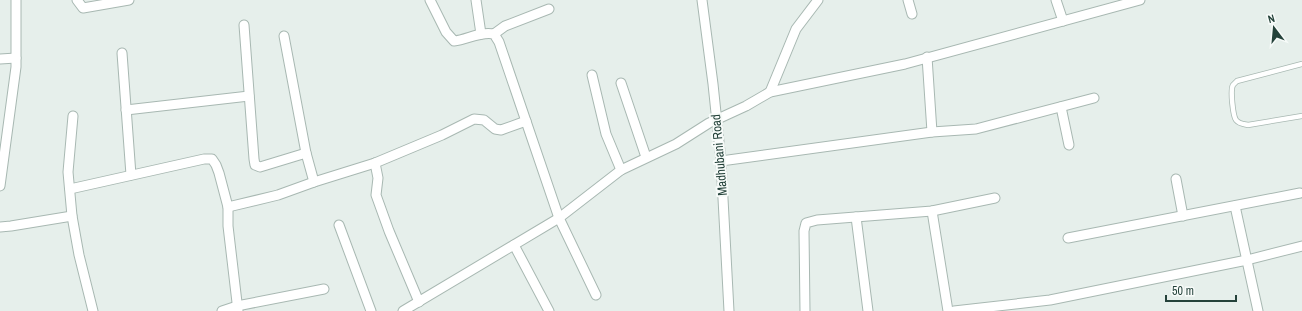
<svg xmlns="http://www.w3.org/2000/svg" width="1302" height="311" viewBox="0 0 1302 311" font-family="'Archivo Narrow',sans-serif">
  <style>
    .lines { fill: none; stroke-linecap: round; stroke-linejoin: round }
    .lane-casing { stroke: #a8b8b2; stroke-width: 6 }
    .street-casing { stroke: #a8b8b2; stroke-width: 11 }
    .lane { stroke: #fff; stroke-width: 4.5 }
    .street { stroke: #fff; stroke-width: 9 }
    .labels { text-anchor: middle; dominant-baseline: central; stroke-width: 4; stroke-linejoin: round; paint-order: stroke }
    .street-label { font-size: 13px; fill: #24423a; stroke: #f7fbf9 }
  </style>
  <rect width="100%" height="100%" fill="#e6efeb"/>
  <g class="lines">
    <defs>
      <path id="lane" d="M 1302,64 L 1237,81 C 1236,82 1234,84 1233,85 C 1230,90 1233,116 1236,120 C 1239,124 1243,124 1248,125 L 1302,116"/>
      <g id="street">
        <path d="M 77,0 L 83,8 L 129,0"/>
        <path d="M 430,0 L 446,32 L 454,41 C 467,40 480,31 494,34 L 499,42 L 559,218 L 596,295"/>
        <path d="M 476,0 L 481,34"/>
        <path d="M 702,0 L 713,84 L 721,161 L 729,311"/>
        <path d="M 908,0 L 912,14"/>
        <path d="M 1056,0 L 1063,21"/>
        <path d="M 244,25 L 254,159 L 255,165 L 260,167 L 306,153"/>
        <path d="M 494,34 L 505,26 L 549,9"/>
        <path d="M 284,36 L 306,153 L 314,182"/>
        <path d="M 122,53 L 131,175"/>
        <path d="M 927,57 L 932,132"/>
        <path d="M 0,59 L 16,58"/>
        <path d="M 592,75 L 606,134 L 621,170"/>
        <path d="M 621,83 L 646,157"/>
        <path d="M 770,92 L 796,29 L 818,0"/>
        <path d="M 1061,107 L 1069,145"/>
        <path d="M 126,110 L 249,96"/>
        <path d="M 73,116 L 68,172 L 72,216 L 79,255 L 93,311"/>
        <path d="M 721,161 L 932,132 L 976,129 L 1094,98"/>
        <path d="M 375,163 L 378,178 L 376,195 L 389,231 L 419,302"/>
        <path d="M 1176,179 L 1183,216"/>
        <path d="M 0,186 L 16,67 L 16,0"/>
        <path d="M 70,189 L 204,159 L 212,159 L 216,165 L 219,173 L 228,207 L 228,226 L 238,311"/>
        <path d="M 1235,206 L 1258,311"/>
        <path d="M 228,207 L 278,195 L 314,182 L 375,163 L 442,135 L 474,119 L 484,120 L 495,129 L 501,130 L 526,121"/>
        <path d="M 932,211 L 948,311"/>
        <path d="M 856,217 L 868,311"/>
        <path d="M 339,225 L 371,311"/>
        <path d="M 0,227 L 11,226 L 72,216"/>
        <path d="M 1068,238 L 1300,193"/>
        <path d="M 514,245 L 549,311"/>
        <path d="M 222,311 L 237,306 L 324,289"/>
        <path d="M 403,311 L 559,218 L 621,170 L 676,144 L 709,123 L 746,106 L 770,92 L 905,64 L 1140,0"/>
        <path d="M 805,311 L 804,231 L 806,223 L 817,220 L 932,211 L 995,198"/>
        <path d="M 954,311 L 1050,300 L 1247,260 L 1302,246"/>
      </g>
    </defs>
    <use href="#lane" class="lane-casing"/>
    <use href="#street" class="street-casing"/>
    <use href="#lane" class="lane"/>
    <use href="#street" class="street"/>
  </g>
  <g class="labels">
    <g class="street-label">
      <text transform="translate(719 155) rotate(-95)">Madhubani Road</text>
    </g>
  </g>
  <g transform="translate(1274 28) rotate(344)" stroke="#f7fbf9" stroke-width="3" paint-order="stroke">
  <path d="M0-3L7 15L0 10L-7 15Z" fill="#24423a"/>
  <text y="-6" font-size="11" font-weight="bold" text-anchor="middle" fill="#24423a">N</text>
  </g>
  <path d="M1166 295v6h70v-6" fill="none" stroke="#24423a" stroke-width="2"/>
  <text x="1172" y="295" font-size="12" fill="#24423a" stroke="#f7fbf9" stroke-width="3" paint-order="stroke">50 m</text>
</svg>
